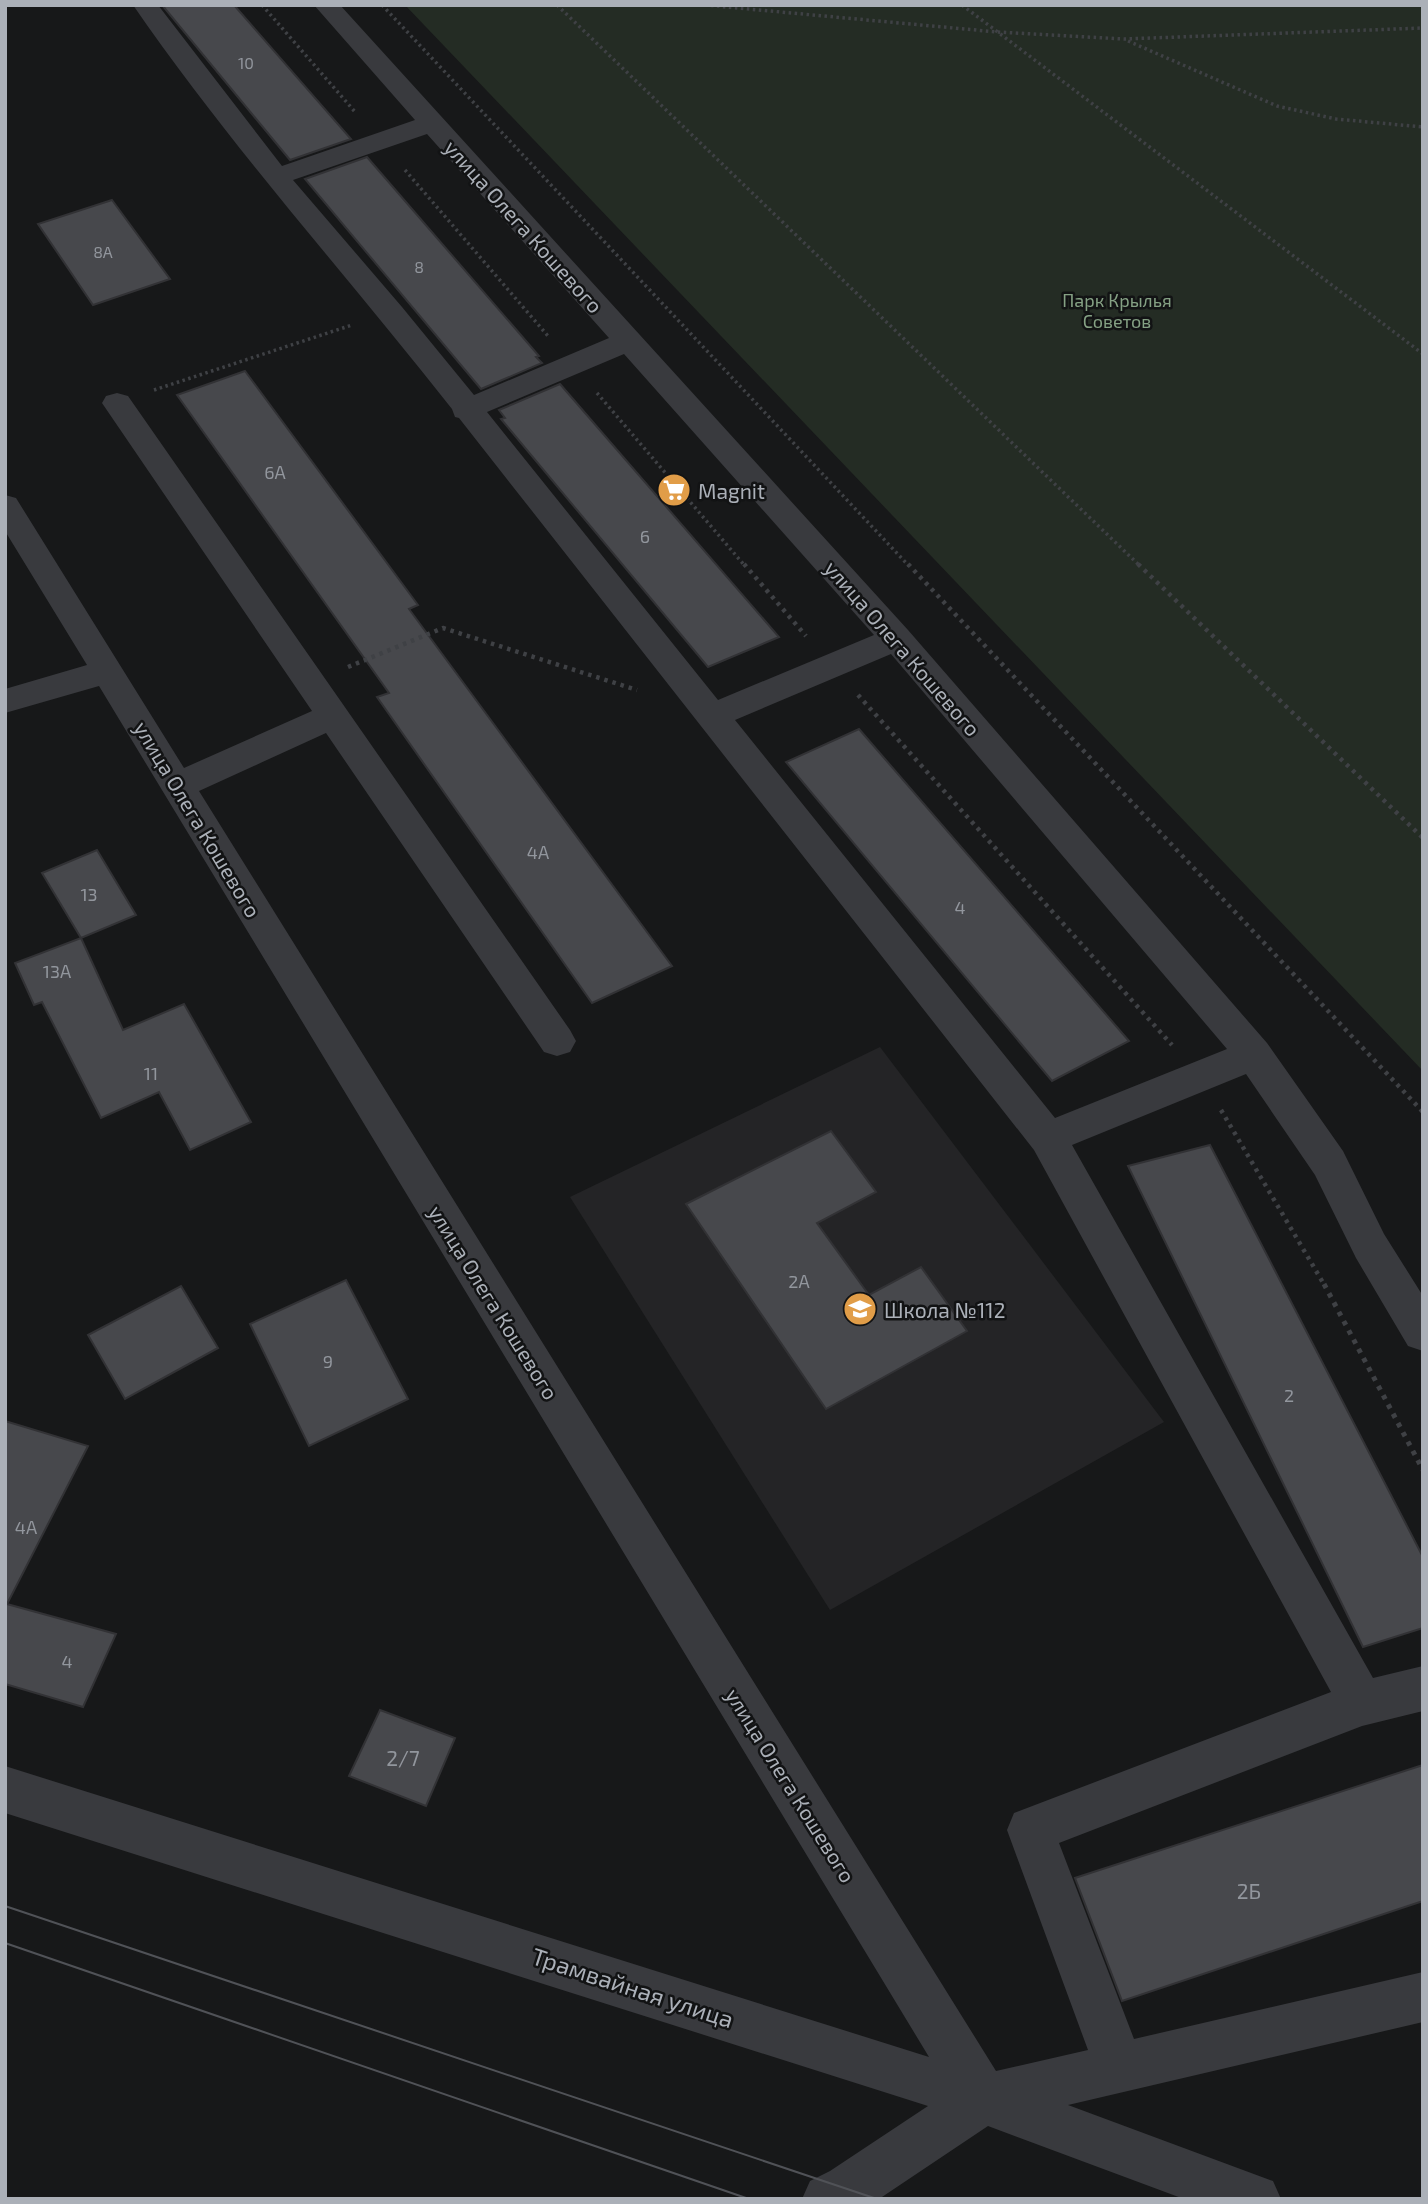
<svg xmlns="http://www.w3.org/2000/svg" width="1428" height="2204" viewBox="0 0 1428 2204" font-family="'Exo 2',sans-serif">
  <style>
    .built { fill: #242426 }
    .green { fill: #242c24 }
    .building { fill: #47484c; stroke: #323235; stroke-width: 2 }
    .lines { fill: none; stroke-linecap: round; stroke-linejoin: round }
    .path-far2 { stroke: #3f4145; stroke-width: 3.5; stroke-dasharray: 2.5 3.5; stroke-linecap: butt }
    .path-far1 { stroke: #3f4145; stroke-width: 4.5; stroke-dasharray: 3.5 5; stroke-linecap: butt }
    .path { stroke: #3f4145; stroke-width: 5; stroke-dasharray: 4.5 6; stroke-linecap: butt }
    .minor { fill: #393a3e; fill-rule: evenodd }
    .tram { stroke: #505257; stroke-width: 2 }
    .labels { text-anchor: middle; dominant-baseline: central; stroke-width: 5; stroke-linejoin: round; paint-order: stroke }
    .far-number-label { font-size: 16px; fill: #92969d }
    .far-park-label { font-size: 18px; fill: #85a184; stroke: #121314 }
    .number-label { font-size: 18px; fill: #92969d }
    .street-label { font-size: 21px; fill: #abb0b8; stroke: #121314 }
    .poi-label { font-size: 21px; fill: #abb0b8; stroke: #121314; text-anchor: start }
    .near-number-label { font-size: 21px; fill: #92969d }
    .near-street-label { font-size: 24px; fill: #abb0b8; stroke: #121314 }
  </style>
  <rect width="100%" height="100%" fill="#171819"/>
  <path class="built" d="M 880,1047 L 1164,1422 L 830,1610 L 570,1197 Z"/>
  <path class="green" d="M 405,5 L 1423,5 L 1423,1071 Z"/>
  <g class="building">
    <path d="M 162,5 L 234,5 L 351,139 L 290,160 Z"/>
    <path d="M 367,157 L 539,356 L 536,357 L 542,363 L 481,389 L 305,179 Z"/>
    <path d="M 112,200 L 170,279 L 93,305 L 38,224 Z"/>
    <path d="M 245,371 L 418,605 L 409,609 L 672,966 L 592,1003 L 377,697 L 389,693 L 177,395 Z"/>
    <path d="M 560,384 L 779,637 L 708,667 L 501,419 L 505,418 L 499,410 Z"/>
    <path d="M 859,729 L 1129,1041 L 1052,1081 L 786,762 Z"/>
    <path d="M 97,850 L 136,915 L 81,938 L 42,873 Z"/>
    <path d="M 81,938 L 123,1030 L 184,1004 L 251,1122 L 190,1150 L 159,1092 L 101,1118 L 42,1002 L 34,1005 L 15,963 Z"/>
    <path d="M 831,1131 L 876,1192 L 817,1223 L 869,1295 L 921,1267 L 967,1331 L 826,1409 L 686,1204 Z"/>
    <path d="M 1210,1145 L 1423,1557 L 1423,1628 L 1363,1647 L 1128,1166 Z"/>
    <path d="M 346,1280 L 408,1399 L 309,1446 L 250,1324 Z"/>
    <path d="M 181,1286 L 218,1348 L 125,1399 L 88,1335 Z"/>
    <path d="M 5,1421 L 88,1446 L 7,1604 L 116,1634 L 83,1707 L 5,1684 Z"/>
    <path d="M 380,1710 L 455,1738 L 426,1806 L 349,1776 Z"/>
    <path d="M 1423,1765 L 1423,1901 L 1122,2001 L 1075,1878 Z"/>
  </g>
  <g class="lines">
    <g class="path-far2">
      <path d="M 262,5 L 356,113"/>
      <path d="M 382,5 L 909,566"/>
      <path d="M 557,5 L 1140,566"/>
      <path d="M 705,5 L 997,32 L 1124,39 L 1423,28"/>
      <path d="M 962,5 L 1423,354"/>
      <path d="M 1128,41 L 1277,106 L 1336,119 L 1423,127"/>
      <path d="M 405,170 L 548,336"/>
      <path d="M 154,390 L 352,325"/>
      <path d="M 597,393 L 745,566"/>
    </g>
    <g class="path-far1">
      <path d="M 744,564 L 806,636"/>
      <path d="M 908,564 L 1423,1112"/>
      <path d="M 1138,564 L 1423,838"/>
      <path d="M 348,667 L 443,628 L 637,690"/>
      <path d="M 858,695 L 1172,1045"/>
      <path d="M 1221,1110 L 1325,1286"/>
    </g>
    <path class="path" d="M 1324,1284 L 1423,1470"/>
    <path class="minor" d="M 133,5 L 158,5 L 282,166 L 415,120 L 314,5 L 340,5 L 908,630 L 1267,1043 L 1343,1151 L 1384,1234 L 1423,1296 L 1423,1351 L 1408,1346 L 1356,1258 L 1315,1175 L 1246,1074 L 1072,1145 L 1373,1678 L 1423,1666 L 1423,1711 L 1362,1726 L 1059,1843 L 1134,2039 L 1423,1972 L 1423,2022 L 1068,2105 L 1273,2181 L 1281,2199 L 1184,2199 L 988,2126 L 879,2199 L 802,2199 L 810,2181 L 830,2171 L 928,2106 L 5,1813 L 5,1766 L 929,2057 L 99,686 L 5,713 L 5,689 L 87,665 L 5,531 L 5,495 L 16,498 L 184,768 L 312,711 L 102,403 L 106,396 L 117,393 L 128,396 L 570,1030 L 576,1041 L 570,1052 L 557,1056 L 544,1052 L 326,733 L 199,791 L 996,2071 L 1088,2050 L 1007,1830 L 1014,1813 L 1331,1692 L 1034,1150 L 459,418 L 455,417 L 452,409 C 346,274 230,146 133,5 ZM 427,134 L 609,338 L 474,395 L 402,307 L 293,180 ZM 624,354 L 874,635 L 718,700 L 487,412 ZM 891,654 L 1227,1049 L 1055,1118 L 735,720 Z"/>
    <g class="tram">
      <path d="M 5,1906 L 877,2199"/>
      <path d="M 5,1943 L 749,2199"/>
    </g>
  </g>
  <defs>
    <symbol id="supermarket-disc" viewBox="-11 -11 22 22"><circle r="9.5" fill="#e19d48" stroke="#121314"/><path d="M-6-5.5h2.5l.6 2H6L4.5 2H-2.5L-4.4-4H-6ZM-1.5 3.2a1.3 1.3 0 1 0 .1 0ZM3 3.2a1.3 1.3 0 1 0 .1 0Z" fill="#fff"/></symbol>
    <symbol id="school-disc" viewBox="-11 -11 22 22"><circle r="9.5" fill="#e19d48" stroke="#121314"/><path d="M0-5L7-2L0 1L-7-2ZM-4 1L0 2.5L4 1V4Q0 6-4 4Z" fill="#fff"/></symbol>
  </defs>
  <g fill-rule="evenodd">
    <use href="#supermarket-disc" x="655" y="471" width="38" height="38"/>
    <use href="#school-disc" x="841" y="1290" width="38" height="38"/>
  </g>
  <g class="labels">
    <g class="far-number-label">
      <text x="246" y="62">10</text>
      <text x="103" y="251">8А</text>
      <text x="419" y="266">8</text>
    </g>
    <g class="far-park-label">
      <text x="1117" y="300">Парк Крылья<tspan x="1117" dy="21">Советов</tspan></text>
    </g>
    <g class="number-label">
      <text x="275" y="472">6А</text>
      <text x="645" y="536">6</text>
      <text x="538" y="852">4А</text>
      <text x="89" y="894">13</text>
      <text x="960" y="907">4</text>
      <text x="57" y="971">13А</text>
      <text x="151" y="1073">11</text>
      <text x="799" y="1281">2А</text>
      <text x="328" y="1361">9</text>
      <text x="1289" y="1395">2</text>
      <text x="26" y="1527">4А</text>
      <text x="67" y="1661">4</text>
    </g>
    <g class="street-label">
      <text transform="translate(524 226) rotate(48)">улица Олега Кошевого</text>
      <text transform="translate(903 648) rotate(49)">улица Олега Кошевого</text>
      <text transform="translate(198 819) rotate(59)">улица Олега Кошевого</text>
      <text transform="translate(494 1302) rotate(58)">улица Олега Кошевого</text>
      <text transform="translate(791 1785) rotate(58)">улица Олега Кошевого</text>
    </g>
    <g class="poi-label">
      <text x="698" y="490">Magnit</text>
      <text x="884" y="1309">Школа №112</text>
    </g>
    <g class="near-number-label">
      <text x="403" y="1757">2/7</text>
      <text x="1249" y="1890">2Б</text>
    </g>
    <g class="near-street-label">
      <text transform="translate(633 1987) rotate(18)">Трамвайная улица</text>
    </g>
  </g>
  <rect width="1428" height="2204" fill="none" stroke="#abb0b8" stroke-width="14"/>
</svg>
